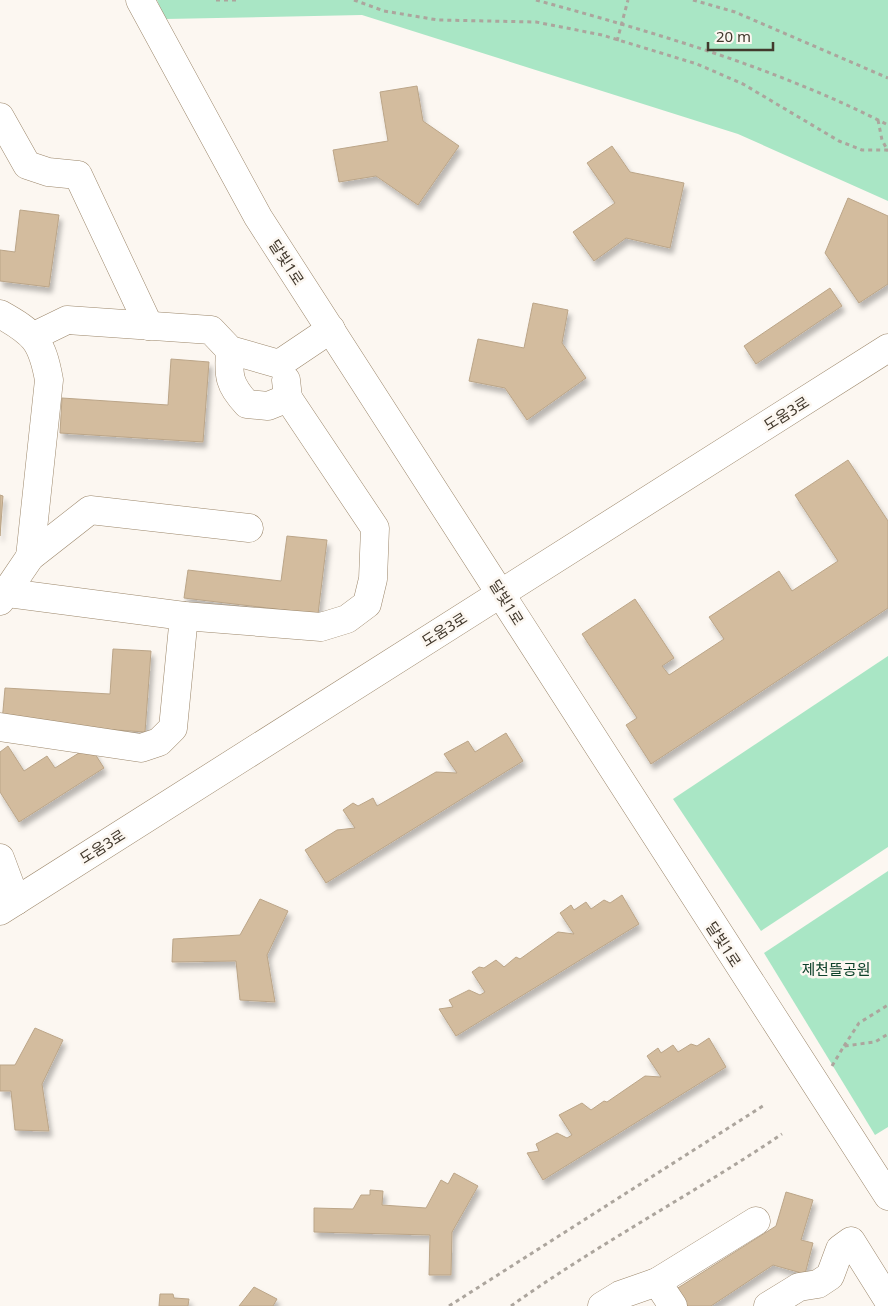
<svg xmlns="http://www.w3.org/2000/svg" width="888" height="1306" viewBox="0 0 888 1306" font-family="'Noto Sans','Noto Sans KR',sans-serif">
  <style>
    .green { fill: #a9e6c5 }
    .building { fill: #d3bc9e; stroke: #bba588; filter: url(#shadow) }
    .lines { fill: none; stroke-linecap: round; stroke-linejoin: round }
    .minor-casing { stroke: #9c876b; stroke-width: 29 }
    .path { stroke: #aca59d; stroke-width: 3; stroke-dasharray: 4 4; stroke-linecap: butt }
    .minor { stroke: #fff; stroke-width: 28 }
    .labels { text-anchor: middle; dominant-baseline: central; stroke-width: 5; stroke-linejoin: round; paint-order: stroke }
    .street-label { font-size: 15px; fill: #42392d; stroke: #fcf7f1 }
    .park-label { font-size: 15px; fill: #0c402a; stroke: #fcf7f1 }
  </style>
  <defs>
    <filter id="shadow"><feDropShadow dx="3" dy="5.5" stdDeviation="2.5" flood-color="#0004"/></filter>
  </defs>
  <rect width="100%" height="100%" fill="#fcf7f1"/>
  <g class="green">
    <path d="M 157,0 L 888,0 L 888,201 L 738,134 L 362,15 L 165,19 Z"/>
    <path d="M 888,656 L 888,847 L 761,931 L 673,799 Z"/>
    <path d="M 888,871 L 888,1127 L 875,1135 L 764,953 Z"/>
  </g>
  <g class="building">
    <path d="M 417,86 L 423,121 L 459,146 L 418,205 L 376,176 L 339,182 L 333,150 L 388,141 L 380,92 Z"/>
    <path d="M 612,146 L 630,172 L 684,183 L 670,248 L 626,238 L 594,261 L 573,232 L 615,203 L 587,163 Z"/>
    <path d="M 848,198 L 888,216 L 888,284 L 859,303 L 825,253 Z"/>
    <path d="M 20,210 L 59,215 L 49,287 L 0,281 L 0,250 L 15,252 Z"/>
    <path d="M 830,288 L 842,306 L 756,364 L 744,346 Z"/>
    <path d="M 533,303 L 568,310 L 562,343 L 586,378 L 527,420 L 505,388 L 469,381 L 478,339 L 524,348 Z"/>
    <path d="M 171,359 L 209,362 L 203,442 L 60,433 L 62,398 L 168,405 Z"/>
    <path d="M 848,460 L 888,521 L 888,608 L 651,764 L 626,725 L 637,718 L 582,634 L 635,599 L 674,658 L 662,666 L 669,675 L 724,639 L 709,617 L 779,571 L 792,591 L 838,561 L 795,495 Z"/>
    <path d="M 0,495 L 3,496 L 0,536 Z"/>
    <path d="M 287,536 L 327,540 L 318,614 L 184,598 L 188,570 L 281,581 Z"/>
    <path d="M 113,649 L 151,651 L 145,732 L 2,722 L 5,688 L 110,694 Z"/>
    <path d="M 506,733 L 523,761 L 326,883 L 305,850 L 337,830 L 355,828 L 343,810 L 353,803 L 358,806 L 373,798 L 377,806 L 436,772 L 457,773 L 444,754 L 468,741 L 475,752 Z"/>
    <path d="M 8,746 L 24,771 L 47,756 L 55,768 L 90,746 L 104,768 L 19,822 L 0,792 L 0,752 Z"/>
    <path d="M 622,895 L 639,924 L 456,1036 L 439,1009 L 453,1007 L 449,1000 L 469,990 L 480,995 L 485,992 L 472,972 L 479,967 L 484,968 L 496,960 L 504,967 L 516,957 L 520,959 L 558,932 L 574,934 L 560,913 L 571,905 L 574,910 L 586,902 L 591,909 L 604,900 L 610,903 Z"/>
    <path d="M 260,899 L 288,911 L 267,955 L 275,1002 L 240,1000 L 236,961 L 172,962 L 173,939 L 240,935 Z"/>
    <path d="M 35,1028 L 63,1040 L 42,1084 L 49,1131 L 15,1130 L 11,1091 L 0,1091 L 0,1065 L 15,1065 Z"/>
    <path d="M 709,1038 L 726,1067 L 543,1180 L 527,1153 L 539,1151 L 536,1144 L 557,1133 L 567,1138 L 572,1135 L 559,1115 L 582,1103 L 591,1110 L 604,1101 L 607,1102 L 645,1076 L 661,1077 L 647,1056 L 658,1048 L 661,1053 L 673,1045 L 678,1052 L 691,1044 L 697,1046 Z"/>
    <path d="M 454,1173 L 478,1186 L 452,1232 L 451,1275 L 429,1275 L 430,1235 L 314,1232 L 314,1208 L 353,1209 L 361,1195 L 370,1195 L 370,1190 L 383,1191 L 382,1205 L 426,1208 L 441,1180 L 448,1184 Z"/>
    <path d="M 786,1192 L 813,1200 L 801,1240 L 813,1243 L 805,1274 L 773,1265 L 711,1306 L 684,1306 L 673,1291 L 776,1226 Z"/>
    <path d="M 254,1287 L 277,1299 L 273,1306 L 239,1306 Z"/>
    <path d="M 160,1294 L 173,1294 L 174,1298 L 189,1299 L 188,1306 L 159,1306 Z"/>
  </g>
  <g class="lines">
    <defs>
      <g id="minor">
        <path d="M 140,0 L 258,217 L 888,1196"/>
        <path d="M 0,117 L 27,165 L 48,172 L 78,175 L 149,326"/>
        <path d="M 0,314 C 34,333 42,341 49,380 L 30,557"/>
        <path d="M 34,336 L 67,320 L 211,330 L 230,350 L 279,364 L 331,329"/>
        <path d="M 230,350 C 228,376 229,385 247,404 L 268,406 L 288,398 L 286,380"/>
        <path d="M 8,593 L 184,616 L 321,627 L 347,619 L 367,604 L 373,579 L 375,528 L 288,398"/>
        <path d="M 0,601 L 30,557 L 90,510 L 249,528"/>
        <path d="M 0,727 L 141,748 L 159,742 L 173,728 L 184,616"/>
        <path d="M 0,858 L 16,901"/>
        <path d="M 0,911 L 888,348"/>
        <path d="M 657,1282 L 673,1306"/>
        <path d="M 602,1306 L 620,1295 L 657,1282 L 756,1221"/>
        <path d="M 768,1306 L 799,1287 L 818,1284 L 830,1276 L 840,1249 L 851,1241 L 888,1300"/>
      </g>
    </defs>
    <use href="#minor" class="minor-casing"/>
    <g class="path">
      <path d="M 216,0 L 240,0"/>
      <path d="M 354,0 L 384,11 L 438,20 L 536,22 L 602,35 L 697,64 L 743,84 L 839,141 L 862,150 L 888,150"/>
      <path d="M 536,0 C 656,33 777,68 888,125"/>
      <path d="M 693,0 L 735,12 L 888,78"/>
      <path d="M 617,41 L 628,0"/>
      <path d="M 878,120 L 882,140 L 888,151"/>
      <path d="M 844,1046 L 859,1023 L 888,1005"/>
      <path d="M 832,1066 L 844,1046 L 875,1042 L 888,1034"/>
      <path d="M 449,1306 L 766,1104"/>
      <path d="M 511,1306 C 598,1244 693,1194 782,1134"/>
    </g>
    <use href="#minor" class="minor"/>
  </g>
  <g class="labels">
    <g class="street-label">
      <text transform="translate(287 262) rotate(57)">달빛1로</text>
      <text transform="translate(786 413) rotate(-32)">도움3로</text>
      <text transform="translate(507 602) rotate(58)">달빛1로</text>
      <text transform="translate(444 629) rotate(-32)">도움3로</text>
      <text transform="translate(102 846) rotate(-32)">도움3로</text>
      <text transform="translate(724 944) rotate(57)">달빛1로</text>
    </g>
    <g class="park-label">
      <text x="836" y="969">제천뜰공원</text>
    </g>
  </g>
  <path d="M708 42v8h65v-8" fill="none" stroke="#42392d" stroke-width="2.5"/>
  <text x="716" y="42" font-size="15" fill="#42392d" stroke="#fcf7f1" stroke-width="4" paint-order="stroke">20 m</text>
</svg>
